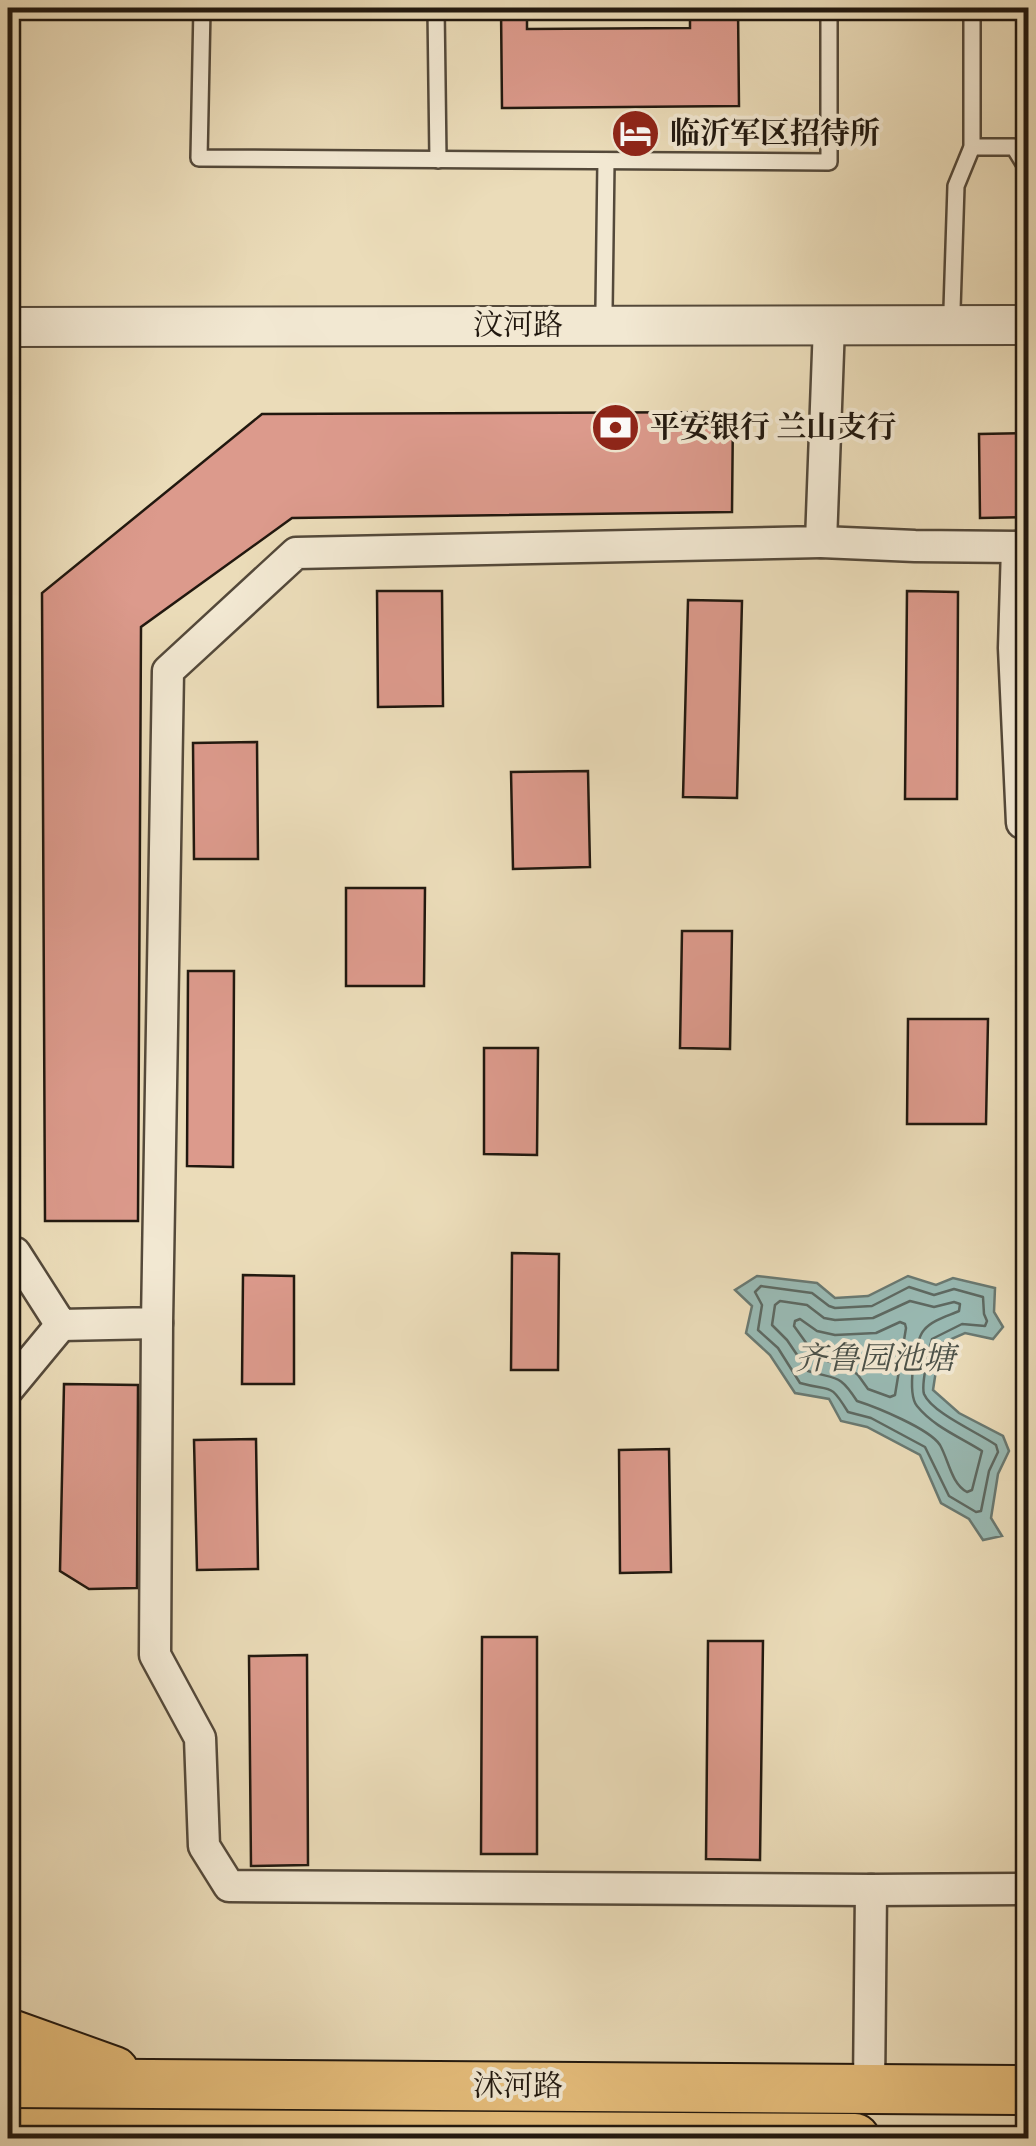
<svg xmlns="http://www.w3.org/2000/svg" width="1036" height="2146" viewBox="0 0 1036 2146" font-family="'IM FELL Great Primer','Noto Serif SC',serif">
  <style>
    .water { fill: #99bab4; stroke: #697972; stroke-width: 2.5 }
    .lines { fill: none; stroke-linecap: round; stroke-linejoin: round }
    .shore { stroke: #5d6962; stroke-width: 2.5 }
    .building { fill: #dc9a8c; stroke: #21180f; stroke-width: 2.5 }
    .service-casing { stroke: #54493a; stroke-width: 20 }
    .minor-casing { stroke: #54493a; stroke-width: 35 }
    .tertiary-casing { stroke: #54493a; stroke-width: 42 }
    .primary-casing { stroke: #21180f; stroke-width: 52 }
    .service { stroke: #f2e8d2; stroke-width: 15 }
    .minor { stroke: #f2e8d2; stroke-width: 30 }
    .tertiary { stroke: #f2e8d2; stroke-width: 38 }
    .primary { stroke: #e6be7c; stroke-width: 48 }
    .labels { text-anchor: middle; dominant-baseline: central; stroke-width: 8; stroke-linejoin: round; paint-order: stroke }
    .poi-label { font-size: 30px; font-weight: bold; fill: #21180f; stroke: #f2e8d2; text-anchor: start }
    .street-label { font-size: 30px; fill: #21180f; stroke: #f2e8d2 }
    .water-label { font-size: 32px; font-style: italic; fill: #4b5149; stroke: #f2e8d2 }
  </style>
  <rect width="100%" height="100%" fill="#ebdcb9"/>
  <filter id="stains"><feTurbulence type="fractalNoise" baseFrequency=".002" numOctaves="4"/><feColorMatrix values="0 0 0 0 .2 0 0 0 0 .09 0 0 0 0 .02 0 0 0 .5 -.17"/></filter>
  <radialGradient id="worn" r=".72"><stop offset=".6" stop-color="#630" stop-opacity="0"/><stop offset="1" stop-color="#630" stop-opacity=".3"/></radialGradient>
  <path class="water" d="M 757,1276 L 817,1283 L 835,1298 L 868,1296 L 908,1276 L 936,1285 L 953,1278 L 995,1288 L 994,1312 L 1003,1327 L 993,1339 L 965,1333 L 940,1344 L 933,1390 L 959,1413 L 1003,1436 L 1009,1451 L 998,1474 L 991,1518 L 1002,1536 L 983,1540 L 969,1519 L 941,1503 L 920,1455 L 867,1427 L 841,1421 L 829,1399 L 795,1393 L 770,1355 L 746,1333 L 752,1306 L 735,1290 Z"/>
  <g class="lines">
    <g class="shore">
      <path d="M 761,1286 L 812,1293 L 829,1306 L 835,1308 L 872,1306 L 909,1287 L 934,1295 L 954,1289 L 983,1297 L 984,1314 L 987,1321 L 985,1326 L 962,1324 L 932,1339 C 929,1349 921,1385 924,1394 C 932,1413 979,1433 996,1445 L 998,1452 L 989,1471 L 981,1511 L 976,1512 L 949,1496 L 925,1447 L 871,1418 L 848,1412 C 829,1381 832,1392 800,1383 L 778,1348 L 758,1330 L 762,1305 L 755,1292 Z"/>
      <path d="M 780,1301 L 807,1305 L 824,1318 L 835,1320 L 873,1318 L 910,1301 L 934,1307 L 954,1302 L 960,1304 L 959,1311 C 948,1316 932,1320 924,1330 C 914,1341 907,1394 917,1406 C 934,1427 960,1437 982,1451 L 972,1490 L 967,1492 C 951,1483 949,1461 940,1445 C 930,1429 876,1407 857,1401 C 839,1373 837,1380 808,1371 L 787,1340 L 772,1325 L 775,1305 Z"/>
      <path d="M 800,1319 L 817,1331 L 835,1335 L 876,1333 L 900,1322 L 905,1324 L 906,1328 L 895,1395 L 890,1397 L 868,1389 L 858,1375 L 848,1367 L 817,1358 L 794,1326 L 795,1321 Z"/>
    </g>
  </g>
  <g class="building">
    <path d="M 501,8 L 527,8 L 527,29 L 690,28 L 690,8 L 738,8 L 739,106 L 502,108 Z"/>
    <path d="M 733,412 L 732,512 L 292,518 L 141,627 L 138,1221 L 45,1221 L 42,593 L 262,414 Z"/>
    <path d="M 1028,433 L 1028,517 L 980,518 L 979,434 Z"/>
    <path d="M 377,591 L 442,591 L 443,706 L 378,707 Z"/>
    <path d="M 907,591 L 958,592 L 957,799 L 905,799 Z"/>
    <path d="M 688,600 L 742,601 L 737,798 L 683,797 Z"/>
    <path d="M 257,742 L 258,859 L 194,859 L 193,743 Z"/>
    <path d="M 588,771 L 590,867 L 513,869 L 511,772 Z"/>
    <path d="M 346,888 L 425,888 L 424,986 L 346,986 Z"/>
    <path d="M 682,931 L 732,931 L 730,1049 L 680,1048 Z"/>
    <path d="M 188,971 L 234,971 L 233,1167 L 187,1166 Z"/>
    <path d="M 908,1019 L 988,1019 L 986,1124 L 907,1124 Z"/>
    <path d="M 484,1048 L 538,1048 L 537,1155 L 484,1154 Z"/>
    <path d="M 512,1253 L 559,1254 L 558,1370 L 511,1370 Z"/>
    <path d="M 243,1275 L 294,1276 L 294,1384 L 242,1384 Z"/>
    <path d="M 64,1384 L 138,1385 L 137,1588 L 89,1589 L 60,1571 Z"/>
    <path d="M 256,1439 L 258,1569 L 197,1570 L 194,1440 Z"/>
    <path d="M 669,1449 L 671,1572 L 620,1573 L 619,1450 Z"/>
    <path d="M 482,1637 L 537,1637 L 537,1854 L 481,1854 Z"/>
    <path d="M 708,1641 L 763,1641 L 760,1860 L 706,1859 Z"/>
    <path d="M 307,1655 L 308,1865 L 251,1866 L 249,1656 Z"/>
  </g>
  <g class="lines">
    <defs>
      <g id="service">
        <path d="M 202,8 L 199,158 L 829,162 L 829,8"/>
        <path d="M 436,8 L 438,160"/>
        <path d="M 972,147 L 1014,147 L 1028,170"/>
        <path d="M 604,309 L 606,161"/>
        <path d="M 952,309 L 956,186 L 972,147 L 972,8"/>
      </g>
      <g id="minor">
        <path d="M 821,542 L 915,546 L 1028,547"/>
        <path d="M 1017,547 L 1014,648 L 1022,823 L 1028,825"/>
        <path d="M 8,1253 L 15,1253 L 61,1325 L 157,1323 L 168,671 L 296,553 L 821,542 L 829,325"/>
        <path d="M 157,1323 L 155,1655 L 200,1738 L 204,1846 L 229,1886 L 871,1890 L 1028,1889"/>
        <path d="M 8,1389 L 61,1325"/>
        <path d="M 869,2089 L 871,1890"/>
      </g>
      <path id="tertiary" d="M 8,327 L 1028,325"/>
      <g id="primary">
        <path d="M 8,2033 L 114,2071"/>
        <path d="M 8,2083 L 1028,2090"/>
        <path d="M 8,2133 L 855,2138"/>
      </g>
    </defs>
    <use href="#service" class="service-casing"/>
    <use href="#minor" class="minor-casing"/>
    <use href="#tertiary" class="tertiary-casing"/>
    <use href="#primary" class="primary-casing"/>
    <use href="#service" class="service"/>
    <use href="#minor" class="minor"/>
    <use href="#tertiary" class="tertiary"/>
    <use href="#primary" class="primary"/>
  </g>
  <defs>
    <symbol id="hotel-disc" viewBox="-11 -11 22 22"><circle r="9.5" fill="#8f2418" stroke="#f2e8d2"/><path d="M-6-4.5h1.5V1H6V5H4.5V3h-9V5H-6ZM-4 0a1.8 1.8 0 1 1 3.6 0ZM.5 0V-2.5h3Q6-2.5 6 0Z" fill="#fff"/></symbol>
    <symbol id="bank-disc" viewBox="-11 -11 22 22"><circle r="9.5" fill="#8f2418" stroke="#f2e8d2"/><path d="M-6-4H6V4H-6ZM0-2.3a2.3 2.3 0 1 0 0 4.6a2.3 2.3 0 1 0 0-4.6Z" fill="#fff"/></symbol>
  </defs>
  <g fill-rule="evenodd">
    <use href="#hotel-disc" x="608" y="106" width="55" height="55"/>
    <use href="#bank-disc" x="588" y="400" width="55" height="55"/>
  </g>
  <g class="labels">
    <g class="poi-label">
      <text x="670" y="133">临沂军区招待所</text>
      <text x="650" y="427">平安银行 兰山支行</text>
    </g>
    <g class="street-label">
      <text x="518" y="325">汶河路</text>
      <text x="518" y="2086">沭河路</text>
    </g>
    <g class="water-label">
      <text x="875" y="1358">齐鲁园池塘</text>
    </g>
  </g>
  <rect width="1036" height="2146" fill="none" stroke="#ebdcb9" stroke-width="40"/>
  <rect x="10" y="10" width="1016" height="2126" fill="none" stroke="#21180f" stroke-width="5"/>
  <rect x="20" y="20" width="996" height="2106" fill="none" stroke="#21180f" stroke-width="2.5"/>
  <rect width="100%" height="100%" filter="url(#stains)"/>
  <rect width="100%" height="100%" fill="url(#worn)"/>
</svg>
